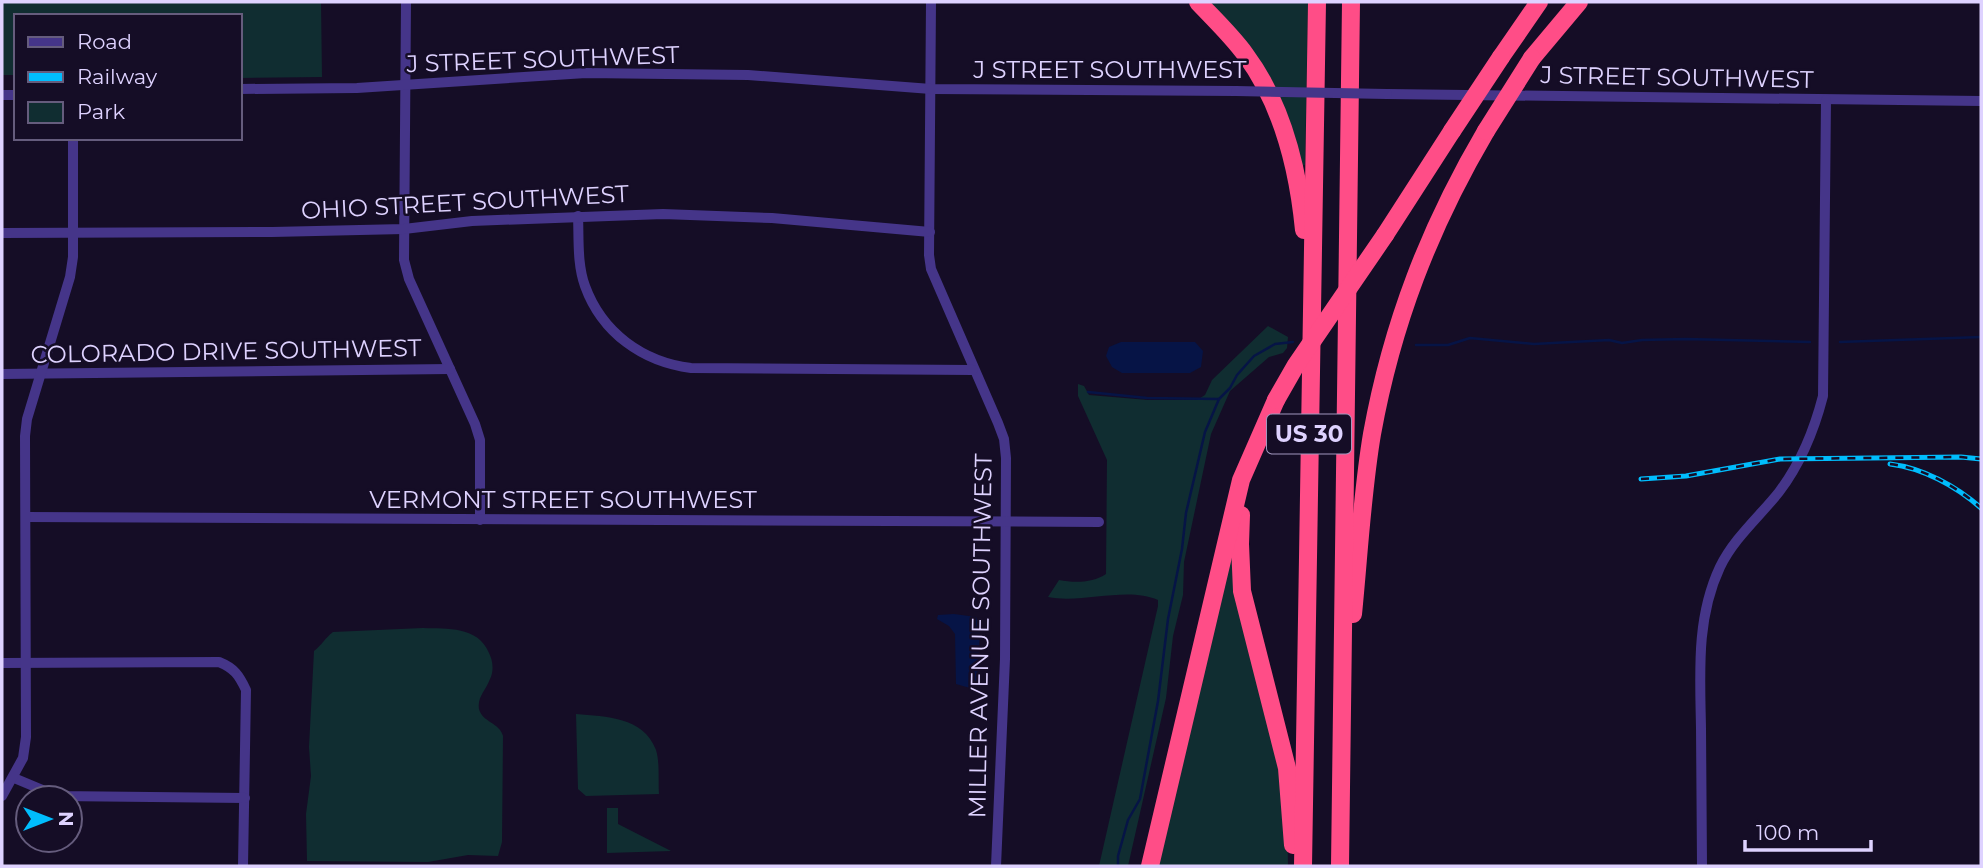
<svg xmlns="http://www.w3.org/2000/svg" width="1983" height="868" viewBox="0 0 1983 868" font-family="Montserrat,sans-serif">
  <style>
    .green { fill: #102d31 }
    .water { fill: #061446 }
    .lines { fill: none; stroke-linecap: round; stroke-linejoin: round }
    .stream { stroke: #061446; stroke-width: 2.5 }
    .street { stroke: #453589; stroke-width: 10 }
    .highway { stroke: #ff4d87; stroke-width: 18 }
    .rail-casing { stroke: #00bdfd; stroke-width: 5 }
    .rail { stroke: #150d26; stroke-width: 2.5; stroke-dasharray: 8; stroke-linecap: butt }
    .street-bridge { stroke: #453589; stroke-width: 10 }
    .highway-bridge { stroke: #ff4d87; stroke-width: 18 }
    .labels { text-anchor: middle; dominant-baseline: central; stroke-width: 5; stroke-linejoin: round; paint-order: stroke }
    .shield { fill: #150d26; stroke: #a297be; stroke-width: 2 }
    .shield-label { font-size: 23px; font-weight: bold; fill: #ded2ff }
    .street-label { font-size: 24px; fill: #ded2ff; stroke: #150d26 }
  </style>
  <rect width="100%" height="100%" fill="#150d26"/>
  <g class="green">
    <path d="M 2,2 L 321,2 L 322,77 L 240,78 L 240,16 L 16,16 L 16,75 L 2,75 Z"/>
    <path d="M 1206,2 L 1308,2 L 1305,165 L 1301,166 L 1297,145 Z"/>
    <path d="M 1268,326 L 1288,337 L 1287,348 L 1283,353 L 1269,357 L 1230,391 L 1211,434 L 1184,562 L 1183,595 L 1173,636 L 1166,698 L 1128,866 L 1099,866 L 1158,606 L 1158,600 C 1127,586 1082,604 1048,597 L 1059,580 C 1074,583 1093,583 1106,574 L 1107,460 L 1078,396 L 1078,384 L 1084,386 L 1089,395 L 1148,400 L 1197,400 L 1205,395 L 1212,380 Z"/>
    <path d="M 1232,550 C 1256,654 1288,759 1288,866 L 1157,866 Z"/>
    <path d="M 423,628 C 447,629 478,626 489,653 C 493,661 494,671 490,679 C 486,690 477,697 479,709 C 482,722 500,723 503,736 L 502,842 L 498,856 L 468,855 L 428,862 L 307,861 L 306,814 L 311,776 L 309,747 L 314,651 C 322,645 325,638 333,632 Z"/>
    <path d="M 576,714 C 606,717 643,716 656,750 C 660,763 658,781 659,794 L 586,796 L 578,789 Z"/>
    <path d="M 607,808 L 618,808 L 618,824 L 671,851 L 607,853 Z"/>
  </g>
  <g class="water">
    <path d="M 1121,342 L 1195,342 L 1203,351 L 1201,367 L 1190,373 L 1122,373 L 1112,367 L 1106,356 L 1109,347 Z"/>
    <path d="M 954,614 L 976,617 L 980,631 L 977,682 L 970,688 L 956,684 L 955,634 L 949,626 L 937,619 L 938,615 Z"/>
  </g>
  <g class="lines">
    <g class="stream">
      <path d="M 1840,342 L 1981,337"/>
      <path d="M 1416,345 L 1448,345 L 1470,338 L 1534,344 L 1609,340 L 1622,343 L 1642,340 L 1686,339 L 1810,342"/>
      <path d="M 1088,392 L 1147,398 L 1219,399"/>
      <path d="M 1118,866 L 1118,856 L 1128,820 L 1140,799 L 1158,701 L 1168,619 L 1182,549 L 1186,513 L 1205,432 L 1219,399 L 1230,388 L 1237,375 L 1254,356 L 1275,344 L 1293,342"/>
    </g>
    <g class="street">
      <path d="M 406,2 L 404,260 L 409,279 L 475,424 L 480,440 L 480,520"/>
      <path d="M 931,2 L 929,255 L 931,269 L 998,423 L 1004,439 L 1006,458 L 1005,659 L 996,866"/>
      <path d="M 240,89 L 357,88 L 586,73 L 748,75 L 931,89 L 1236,91"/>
      <path d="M 1387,94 L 1981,101"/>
      <path d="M 2,95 L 16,95"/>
      <path d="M 578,216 C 579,239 577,264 585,286 C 602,333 643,362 691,368 L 973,370"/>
      <path d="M 2,233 L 272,232 L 404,229 L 472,221 L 663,214 L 772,218 L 930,232"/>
      <path d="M 2,374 L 450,369"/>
      <path d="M 26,517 L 1099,522"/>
      <path d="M 2,663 L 219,662 C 234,668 239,675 246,690 L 243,866"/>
      <path d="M 14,778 L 57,796 L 245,798"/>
      <path d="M 2,796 L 23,758 L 26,737 L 25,436 L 27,419 L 70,277 L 73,257 L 73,138"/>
      <path d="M 1702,866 C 1702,820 1701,774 1701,728 C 1700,673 1696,618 1720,567 C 1734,538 1760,516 1779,492 C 1801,463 1814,431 1823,396 L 1826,100"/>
    </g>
    <g class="highway">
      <path d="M 1198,2 C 1214,19 1231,35 1245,54 C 1283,105 1298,168 1304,230"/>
      <path d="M 1501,57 L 1539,2"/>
      <path d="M 1532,58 L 1579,2"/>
      <path d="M 1385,235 L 1452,131"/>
      <path d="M 1241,515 L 1240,544 L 1242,591 L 1287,768 L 1293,845"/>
      <path d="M 1353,614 C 1359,554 1362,493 1372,434 C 1392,324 1429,228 1486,131"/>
      <path d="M 1150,866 L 1241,480 L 1276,400"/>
      <path d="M 1303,866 L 1317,2"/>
      <path d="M 1340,866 L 1351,2"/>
    </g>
    <defs>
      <g id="rail">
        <path d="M 1890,464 C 1923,468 1956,486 1981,508"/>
        <path d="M 1641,479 L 1686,476 L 1780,459 L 1961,457 L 1981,459"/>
      </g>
    </defs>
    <use href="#rail" class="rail-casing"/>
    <use href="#rail" class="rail"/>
    <path class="street-bridge" d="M 1236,91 L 1387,94"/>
    <g class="highway-bridge">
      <path d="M 1452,131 L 1501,57"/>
      <path d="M 1486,131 L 1532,58"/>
      <path d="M 1276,400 L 1296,365 L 1385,235"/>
    </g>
  </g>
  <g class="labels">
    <rect class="shield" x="1267" y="414.5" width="84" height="39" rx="5"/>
    <g class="shield-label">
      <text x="1309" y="434">US 30</text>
    </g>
    <g class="street-label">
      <text transform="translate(543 59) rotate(-2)">J STREET SOUTHWEST</text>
      <text x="1110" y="69">J STREET SOUTHWEST</text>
      <text transform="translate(1677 77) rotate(1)">J STREET SOUTHWEST</text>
      <text transform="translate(465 202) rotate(-3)">OHIO STREET SOUTHWEST</text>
      <text transform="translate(226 351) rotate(-1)">COLORADO DRIVE SOUTHWEST</text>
      <text x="563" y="499">VERMONT STREET SOUTHWEST</text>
      <text transform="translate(980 636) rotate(-89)">MILLER AVENUE SOUTHWEST</text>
    </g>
  </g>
  <rect width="1983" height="868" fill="none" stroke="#ded2ff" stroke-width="7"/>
  <rect x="14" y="14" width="228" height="126" fill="#150d26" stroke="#655c7d" stroke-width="2"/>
  <rect x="28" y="37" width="35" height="10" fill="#453589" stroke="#655c7d" stroke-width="2"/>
  <text x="77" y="49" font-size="21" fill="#ded2ff">Road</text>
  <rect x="28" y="72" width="35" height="10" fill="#00bdfd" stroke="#655c7d" stroke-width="2"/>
  <text x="77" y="84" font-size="21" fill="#ded2ff">Railway</text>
  <rect x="28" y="102" width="35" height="21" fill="#102d31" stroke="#655c7d" stroke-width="2"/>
  <text x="77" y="119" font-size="21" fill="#ded2ff">Park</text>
  <g transform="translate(49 819) rotate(90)"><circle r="33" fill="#150d26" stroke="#655c7d" stroke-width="2"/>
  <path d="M0-5L12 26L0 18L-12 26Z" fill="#00bdfd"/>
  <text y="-10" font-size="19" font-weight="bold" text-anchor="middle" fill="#ded2ff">N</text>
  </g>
  <path d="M1745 840v10h126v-10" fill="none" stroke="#ded2ff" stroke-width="3.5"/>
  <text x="1756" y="840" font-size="21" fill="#ded2ff" stroke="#150d26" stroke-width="5" paint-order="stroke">100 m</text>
</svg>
